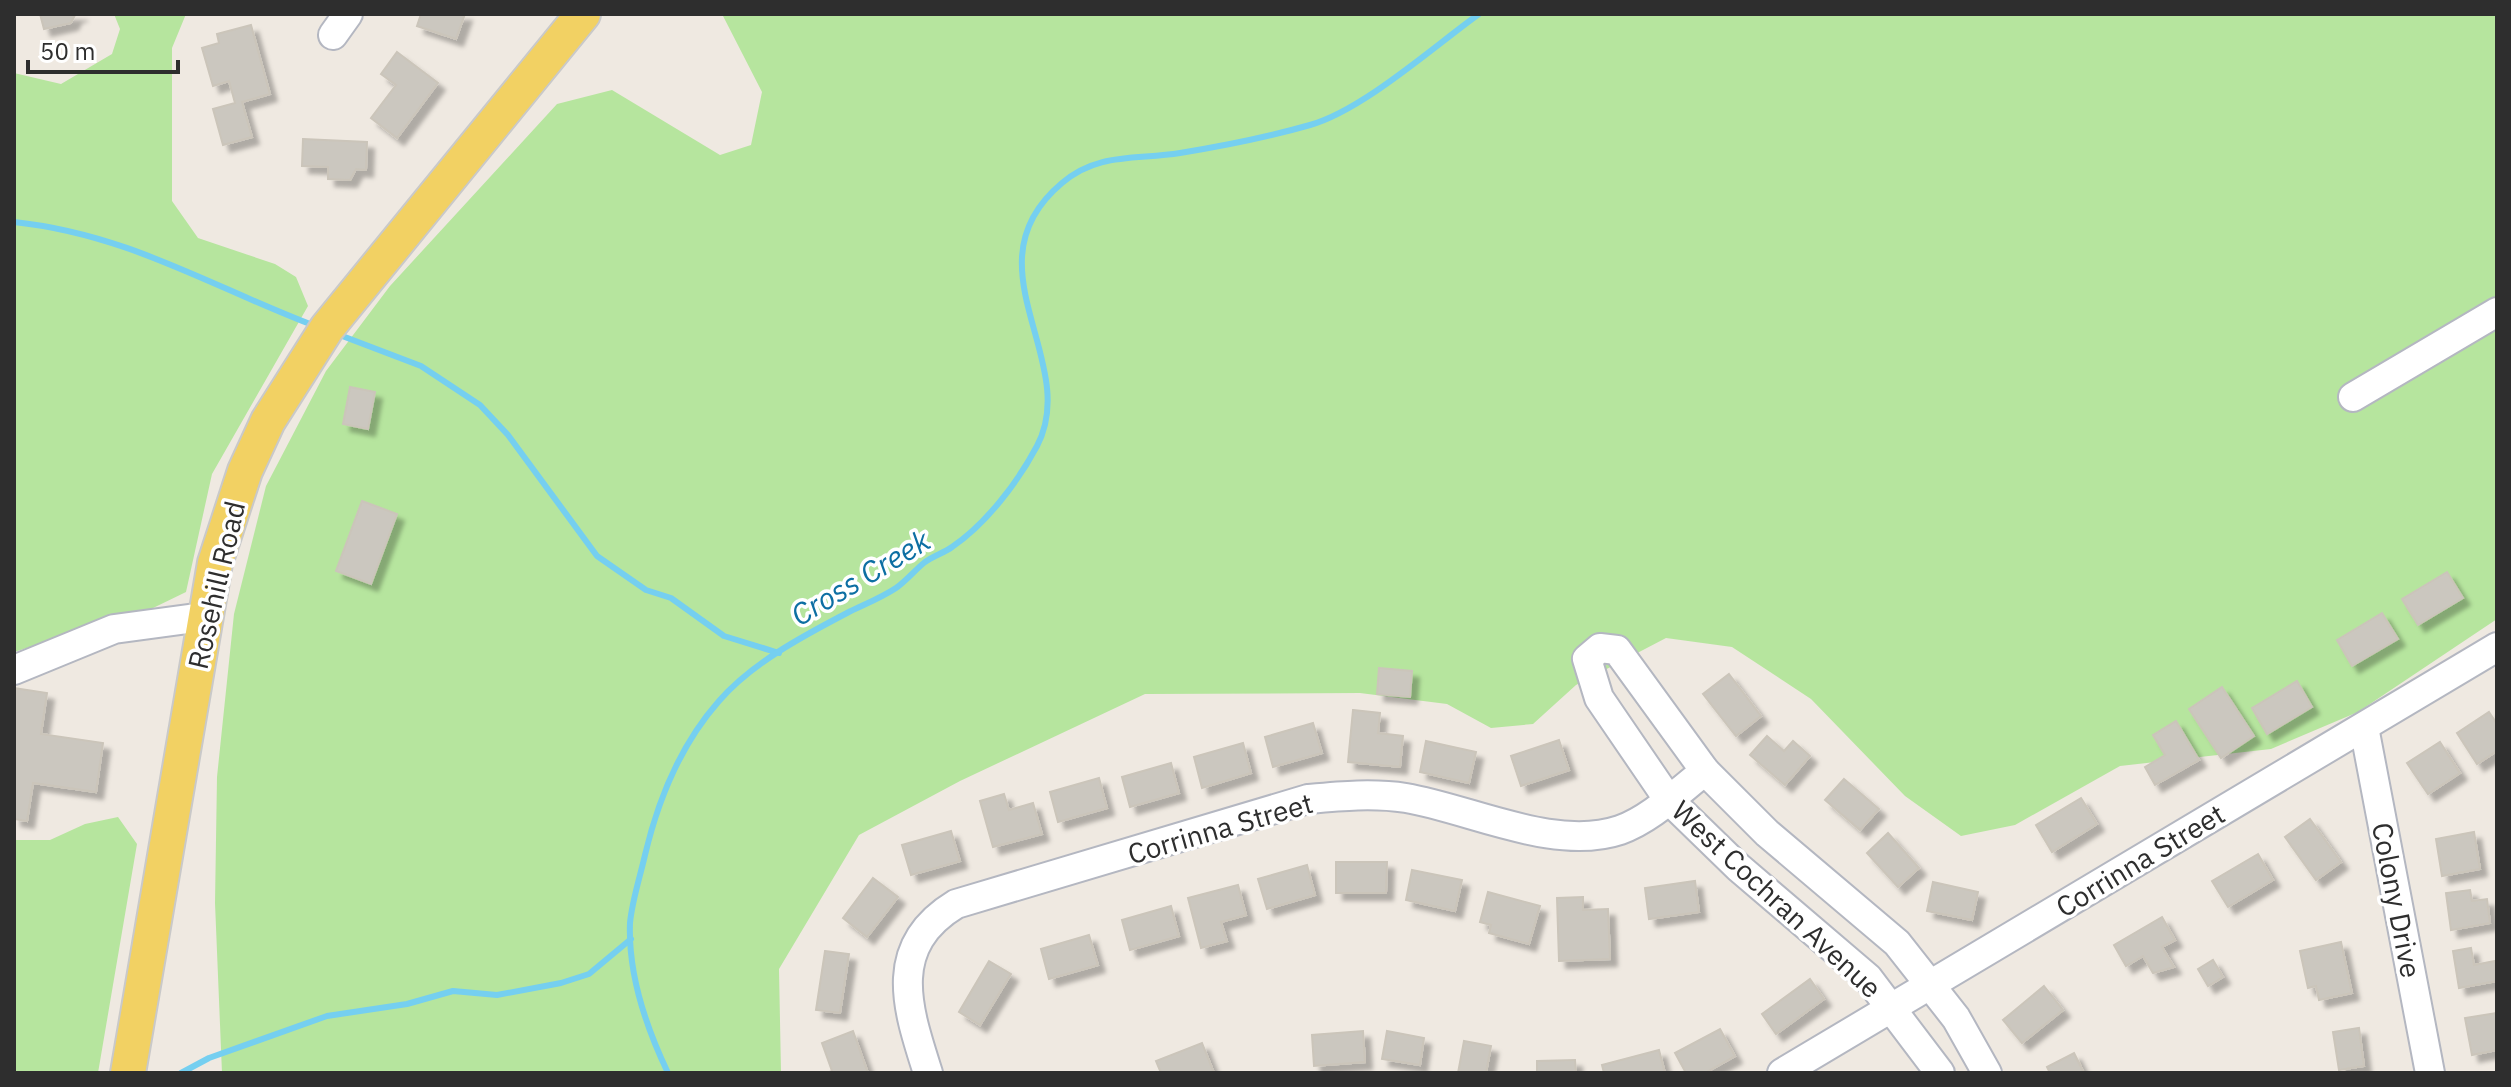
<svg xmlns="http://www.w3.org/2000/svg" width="2511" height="1087" viewBox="0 0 2511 1087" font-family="'IBM Plex Sans',sans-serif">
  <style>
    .green { fill: #b6e59e }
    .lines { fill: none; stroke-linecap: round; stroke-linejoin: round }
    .stream { stroke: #75cff0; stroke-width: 6 }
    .building { fill: #cbc7bf; stroke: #cbc5ba; stroke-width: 2; filter: url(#shadow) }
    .minor-casing { stroke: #b4b7c1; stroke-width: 32 }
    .major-casing { stroke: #c9c9c9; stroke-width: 38 }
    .minor { stroke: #fff; stroke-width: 28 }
    .major { stroke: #f2d163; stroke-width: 34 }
    .labels { text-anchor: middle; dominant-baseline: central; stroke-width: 7; stroke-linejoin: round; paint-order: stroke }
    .street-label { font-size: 28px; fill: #2e2e2e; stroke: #fff }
    .water-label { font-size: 30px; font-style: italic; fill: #0d6fa3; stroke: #fff }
  </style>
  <defs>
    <filter id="shadow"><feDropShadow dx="7" dy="7" stdDeviation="2" flood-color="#0004"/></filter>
  </defs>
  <rect width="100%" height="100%" fill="#efe9e1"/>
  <g class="green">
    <path d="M 114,14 L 186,14 L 172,48 L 172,201 L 198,238 L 275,264 L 296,277 L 308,306 L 212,474 L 186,592 L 151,609 L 14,652 L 14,73 L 61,84 L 112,54 L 120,29 Z"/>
    <path d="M 722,14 L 2497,14 L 2497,619 L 2358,712 L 2271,749 L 2120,766 L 2015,825 L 1961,836 L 1905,796 L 1811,699 L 1732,647 L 1666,638 L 1576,685 L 1533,724 L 1491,728 L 1447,704 L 1360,693 L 1145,694 L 960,781 L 859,835 L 779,969 L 781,1073 L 222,1073 L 215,903 L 217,777 L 234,614 L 266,486 L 326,371 L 390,286 L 557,104 L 612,90 L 720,155 L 751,145 L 762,92 Z"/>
    <path d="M 118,817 L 137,844 L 98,1073 L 14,1073 L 14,840 L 50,840 L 85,824 Z"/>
  </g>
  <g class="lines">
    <g class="stream">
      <path d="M 14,222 C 128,234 212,287 315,326"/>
      <path d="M 337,334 L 421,366 L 480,405 L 508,435 L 597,556 L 646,590 L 671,598 L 724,636 L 779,653"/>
      <path d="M 181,1073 L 209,1058 L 327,1016 L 407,1004 L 453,991 L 497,995 L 561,983 L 589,974 L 631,939"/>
      <path d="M 668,1073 C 646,1027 628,975 630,923 C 632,901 640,877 645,855 C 658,800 681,744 719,701 C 752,663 803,636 847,613 C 863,605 881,598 896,588 C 906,581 915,570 925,562 C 933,556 944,553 952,547 C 986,524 1018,482 1037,446 C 1082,361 964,265 1062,183 C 1098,152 1137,160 1180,153 C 1223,146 1268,137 1310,125 C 1363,110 1433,47 1479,14"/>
    </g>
  </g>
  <g class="building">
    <path d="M 40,14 L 81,14 L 75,15 L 71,23 L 44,29 Z"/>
    <path d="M 421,14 L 465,14 L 456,39 L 417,26 Z"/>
    <path d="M 251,25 L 270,94 L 242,102 L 252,137 L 223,145 L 213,109 L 235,103 L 229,81 L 213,86 L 202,48 L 219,43 L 217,34 Z"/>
    <path d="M 397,52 L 438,83 L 397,138 L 371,118 L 396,85 L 381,74 Z"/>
    <path d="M 303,139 L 367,142 L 366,170 L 356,169 L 350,180 L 328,179 L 328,167 L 302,166 Z"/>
    <path d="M 350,387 L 375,392 L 368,429 L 343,424 Z"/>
    <path d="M 362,501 L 397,514 L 371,584 L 336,571 Z"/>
    <path d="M 2447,572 L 2463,598 L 2418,625 L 2402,599 Z"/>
    <path d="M 2382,613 L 2398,639 L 2352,666 L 2337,640 Z"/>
    <path d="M 1379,668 L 1412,671 L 1410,697 L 1377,694 Z"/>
    <path d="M 1729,674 L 1761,716 L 1736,736 L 1703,694 Z"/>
    <path d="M 2297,681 L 2312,707 L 2267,734 L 2252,708 Z"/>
    <path d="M 2222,687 L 2254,736 L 2221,758 L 2189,709 Z"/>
    <path d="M 14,688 L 47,693 L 41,734 L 103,743 L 96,792 L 33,783 L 27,821 L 14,819 Z"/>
    <path d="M 1353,710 L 1380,713 L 1378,733 L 1403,736 L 1400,767 L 1348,762 Z"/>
    <path d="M 2489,712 L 2497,724 L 2497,751 L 2477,764 L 2457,733 Z"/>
    <path d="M 2176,721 L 2199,760 L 2155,785 L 2145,767 L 2165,755 L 2153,735 Z"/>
    <path d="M 1313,723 L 1322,753 L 1273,767 L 1265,737 Z"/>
    <path d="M 1767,736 L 1784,751 L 1793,741 L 1810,756 L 1785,785 L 1750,755 Z"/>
    <path d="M 1559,740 L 1569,770 L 1521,786 L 1511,756 Z"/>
    <path d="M 1426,741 L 1476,752 L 1469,783 L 1420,772 Z"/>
    <path d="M 2440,742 L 2460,773 L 2428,794 L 2407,763 Z"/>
    <path d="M 1243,743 L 1251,773 L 1202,788 L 1194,757 Z"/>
    <path d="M 1171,763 L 1179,793 L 1130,807 L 1122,777 Z"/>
    <path d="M 1099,778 L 1107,808 L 1058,822 L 1050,792 Z"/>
    <path d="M 1844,779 L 1879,809 L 1860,830 L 1825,800 Z"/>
    <path d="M 1004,794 L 1009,810 L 1033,803 L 1042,834 L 993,847 L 980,801 Z"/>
    <path d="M 2081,798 L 2097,824 L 2052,852 L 2036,825 Z"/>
    <path d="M 2310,819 L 2341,862 L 2316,880 L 2285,837 Z"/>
    <path d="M 951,831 L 960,861 L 911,875 L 902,845 Z"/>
    <path d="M 2474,832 L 2480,869 L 2442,876 L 2436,839 Z"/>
    <path d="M 1888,833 L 1919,868 L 1898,887 L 1867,853 Z"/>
    <path d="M 2258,854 L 2273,880 L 2228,907 L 2212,881 Z"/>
    <path d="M 1336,862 L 1387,862 L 1386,893 L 1336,893 Z"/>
    <path d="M 1307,865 L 1315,895 L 1267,909 L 1258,879 Z"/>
    <path d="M 1412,870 L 1462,880 L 1455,911 L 1406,900 Z"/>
    <path d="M 873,878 L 898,897 L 867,937 L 843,918 Z"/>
    <path d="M 1695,881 L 1699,912 L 1649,919 L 1645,888 Z"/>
    <path d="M 1933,882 L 1978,892 L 1972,920 L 1927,911 Z"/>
    <path d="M 1238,885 L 1246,915 L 1221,922 L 1227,941 L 1201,948 L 1188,898 Z"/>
    <path d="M 2470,890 L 2472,901 L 2487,899 L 2490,923 L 2451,930 L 2446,893 Z"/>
    <path d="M 1488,892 L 1540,906 L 1529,944 L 1489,933 L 1491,925 L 1480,922 Z"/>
    <path d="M 1583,897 L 1583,910 L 1608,909 L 1610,959 L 1559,961 L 1557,898 Z"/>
    <path d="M 1171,906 L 1179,936 L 1130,950 L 1122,920 Z"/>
    <path d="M 2162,917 L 2175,940 L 2162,947 L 2174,967 L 2153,973 L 2143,956 L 2126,966 L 2114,945 Z"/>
    <path d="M 1089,935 L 1098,965 L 1049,979 L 1041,949 Z"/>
    <path d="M 2341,942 L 2352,993 L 2319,1000 L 2316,986 L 2308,988 L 2300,951 Z"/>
    <path d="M 2471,948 L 2474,965 L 2495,961 L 2497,981 L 2459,988 L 2453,951 Z"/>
    <path d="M 825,951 L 849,954 L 840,1013 L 816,1010 Z"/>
    <path d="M 2213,960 L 2223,977 L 2208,986 L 2198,969 Z"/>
    <path d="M 989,961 L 1011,974 L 980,1025 L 959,1012 Z"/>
    <path d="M 1810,979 L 1824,999 L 1776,1034 L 1762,1014 Z"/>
    <path d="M 2044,986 L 2063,1010 L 2022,1043 L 2003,1020 Z"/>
    <path d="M 2497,1013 L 2497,1050 L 2472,1055 L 2465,1018 Z"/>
    <path d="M 2359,1028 L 2364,1066 L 2339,1070 L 2333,1032 Z"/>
    <path d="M 1720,1029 L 1735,1056 L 1705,1073 L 1686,1073 L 1675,1053 Z"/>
    <path d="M 853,1031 L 868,1073 L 827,1073 L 832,1071 L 822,1043 Z"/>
    <path d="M 1363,1031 L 1365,1062 L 1314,1066 L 1312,1035 Z"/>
    <path d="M 1387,1031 L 1424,1038 L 1420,1065 L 1382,1059 Z"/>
    <path d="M 1464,1041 L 1491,1046 L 1486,1073 L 1458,1073 Z"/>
    <path d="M 1202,1043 L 1214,1073 L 1161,1073 L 1156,1061 Z"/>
    <path d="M 1659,1050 L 1665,1073 L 1604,1073 L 1602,1065 Z"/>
    <path d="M 2074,1053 L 2084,1073 L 2050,1073 L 2047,1067 Z"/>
    <path d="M 1575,1060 L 1576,1073 L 1537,1073 L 1537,1061 Z"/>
  </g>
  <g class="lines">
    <defs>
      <g id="minor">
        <path d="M 333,35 L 348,14"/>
        <path d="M 2353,397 L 2497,312"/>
        <path d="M 14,670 L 114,629 L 203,617"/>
        <path d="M 2364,727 L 2430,1073"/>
        <path d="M 928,1073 C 908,1010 885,947 956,904 L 1308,799 C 1341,796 1373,793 1406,798 C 1471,809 1555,852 1620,830 C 1651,819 1679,791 1705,771"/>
        <path d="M 1782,1073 L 2497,647"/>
        <path d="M 1940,1073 L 1868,978 L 1738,867 L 1668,799 L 1599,698 L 1587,659 L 1600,648 L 1617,650 L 1705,771 L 1767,833 L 1897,943 L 1956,1018 L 1987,1073"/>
      </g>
      <path id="major" d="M 128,1073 L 215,563 L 245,471 L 268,421 L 327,328 L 583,14"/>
    </defs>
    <use href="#minor" class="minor-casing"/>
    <use href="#major" class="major-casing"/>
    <use href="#minor" class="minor"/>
    <use href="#major" class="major"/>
  </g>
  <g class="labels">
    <g class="street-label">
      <text transform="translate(216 585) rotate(-77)">Rosehill Road</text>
      <text transform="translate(1220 828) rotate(-16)">Corrinna Street</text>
      <text transform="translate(2140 860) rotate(-31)">Corrinna Street</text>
      <text transform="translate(1777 899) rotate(43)">West Cochran Avenue</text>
      <text transform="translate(2397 900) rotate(79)">Colony Drive</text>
    </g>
    <g class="water-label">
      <text transform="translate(860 577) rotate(-31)">Cross Creek</text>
    </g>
  </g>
  <rect width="2511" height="1087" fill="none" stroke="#2e2e2e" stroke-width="32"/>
  <path d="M28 60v12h150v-12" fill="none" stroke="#2e2e2e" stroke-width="4"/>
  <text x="40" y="60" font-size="24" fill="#2e2e2e" stroke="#ffffff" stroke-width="6" paint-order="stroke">50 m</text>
</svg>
